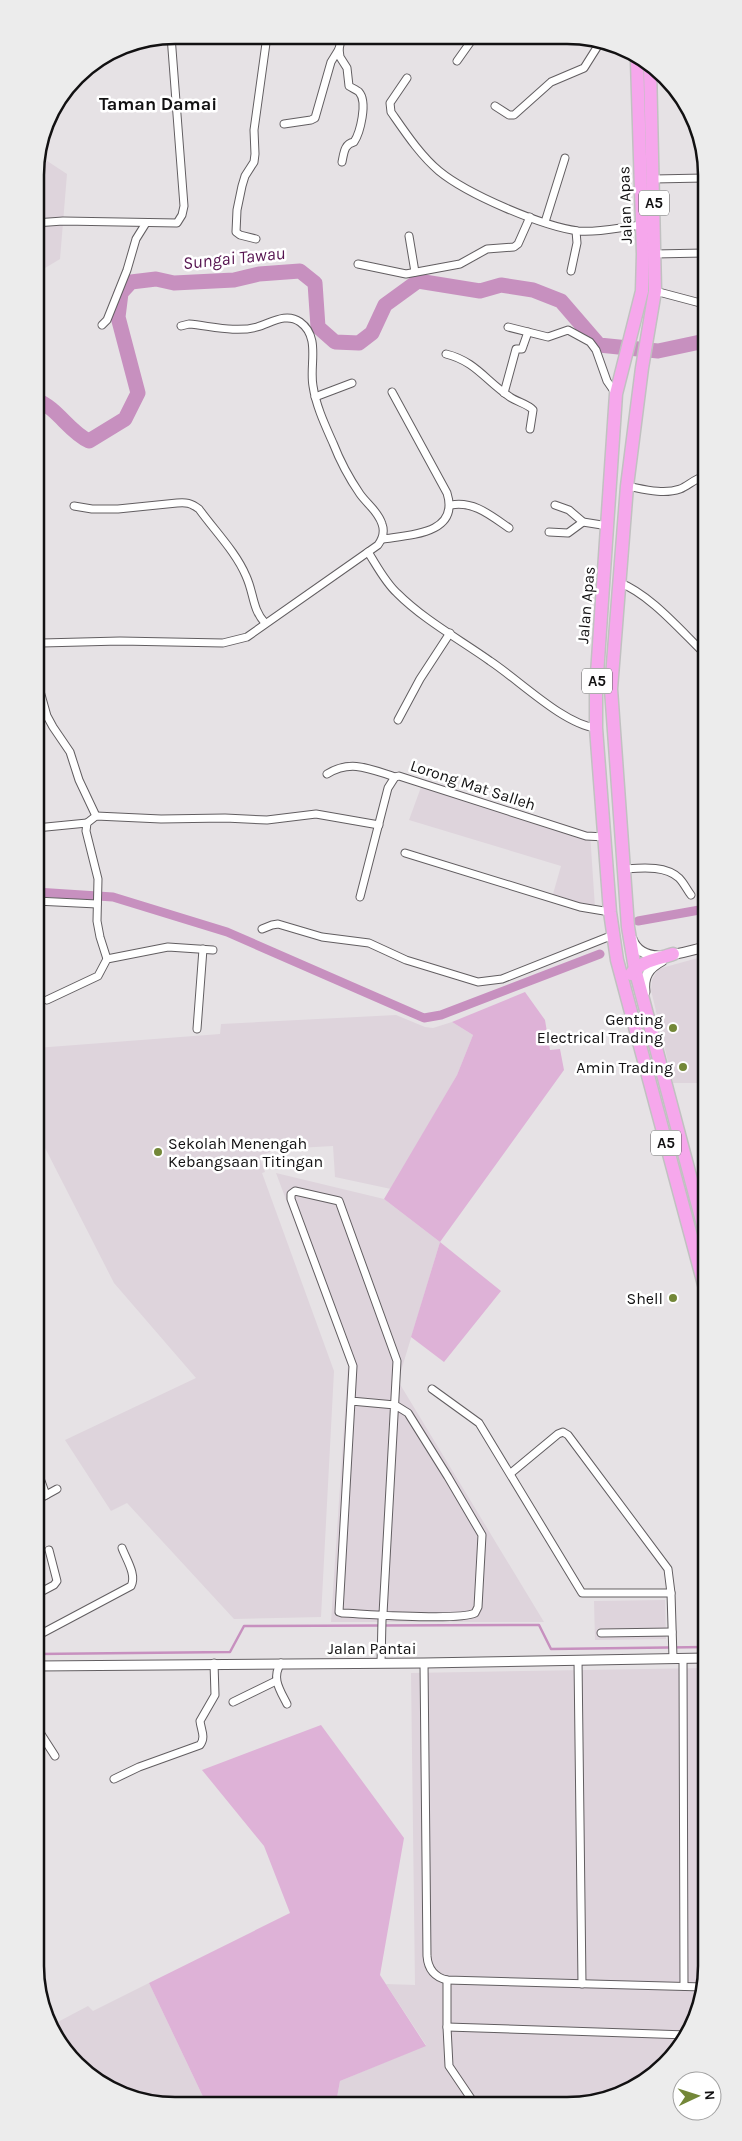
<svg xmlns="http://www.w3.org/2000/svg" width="742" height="2141" viewBox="0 0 742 2141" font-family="Karla,sans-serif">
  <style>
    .built { fill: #ded4dc }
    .green { fill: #deb2d7 }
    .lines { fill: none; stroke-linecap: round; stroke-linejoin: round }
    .stream { stroke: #c790bf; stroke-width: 2.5 }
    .canal { stroke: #c790bf; stroke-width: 9 }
    .river { stroke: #c790bf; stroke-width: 15 }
    .minor-casing { stroke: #625e61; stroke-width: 9 }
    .tertiary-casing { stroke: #625e61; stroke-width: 11 }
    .trunk-casing { stroke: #c1c1c1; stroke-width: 15 }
    .minor { stroke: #fff; stroke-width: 7 }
    .tertiary { stroke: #fff; stroke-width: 9 }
    .trunk { stroke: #f6a7ec; stroke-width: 12 }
    .poi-dot { fill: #738738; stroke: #fff; stroke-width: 2 }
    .labels { text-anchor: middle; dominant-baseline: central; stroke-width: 5; stroke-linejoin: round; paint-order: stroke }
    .shield { fill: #fff; stroke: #595859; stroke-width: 1 }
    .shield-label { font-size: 15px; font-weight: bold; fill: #121112 }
    .street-label { font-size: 16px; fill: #121112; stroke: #fff }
    .poi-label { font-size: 16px; fill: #121112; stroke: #fff; text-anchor: end }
    .neighbourhood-label { font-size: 18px; font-weight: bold; fill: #121112; stroke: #fff }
    .water-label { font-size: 18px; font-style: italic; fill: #571551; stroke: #fff }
    .rim { fill: none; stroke: #121112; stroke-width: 2.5 }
  </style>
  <rect width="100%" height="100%" fill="#e6e2e5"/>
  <g class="built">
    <path d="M 38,155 L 67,174 L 60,259 L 35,274 L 35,165 Z"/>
    <path d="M 424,779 L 590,833 L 595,908 L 553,894 L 561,866 L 409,820 Z"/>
    <path d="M 705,956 L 706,1083 L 673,1083 L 651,990 L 652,980 L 658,969 Z"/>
    <path d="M 396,1015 L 425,1027 L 433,1028 L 452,1022 L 473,1035 L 457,1075 L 391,1189 L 335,1177 L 333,1146 L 279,1149 L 259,1156 L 265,1172 L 262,1173 L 334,1371 L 321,1617 L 234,1619 L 127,1503 L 111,1511 L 65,1440 L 196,1378 L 114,1283 L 40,1138 L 37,1117 L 36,1048 L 220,1034 L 221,1024 Z"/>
    <path d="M 276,1173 L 384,1199 L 440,1242 L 398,1381 L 544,1622 L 331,1622 L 348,1365 Z"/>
    <path d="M 665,1600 L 666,1639 L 595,1640 L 594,1601 Z"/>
    <path d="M 706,1668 L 707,1975 L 696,2020 L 673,2058 L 637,2087 L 595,2103 L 336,2103 L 340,2081 L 426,2045 L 386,1984 L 415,1985 L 411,1673 Z"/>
    <path d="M 38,1959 L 42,1959 L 48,2013 L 38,1994 Z"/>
    <path d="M 149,1983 L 206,2103 L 148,2103 L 76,2065 L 54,2024 L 88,2006 L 93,2011 Z"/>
  </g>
  <g class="green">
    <path d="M 525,992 L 545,1020 L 550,1050 L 560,1049 L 564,1070 L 440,1242 L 501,1291 L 444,1362 L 411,1337 L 440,1242 L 384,1199 L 457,1075 L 473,1035 L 452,1022 Z"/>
    <path d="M 321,1725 L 404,1838 L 380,1975 L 426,2046 L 340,2081 L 336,2103 L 206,2103 L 149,1983 L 290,1913 L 264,1846 L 202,1770 Z"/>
  </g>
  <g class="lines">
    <path class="stream" d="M 37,1654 L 230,1652 L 244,1626 L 539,1625 L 551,1649 L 706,1647"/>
    <g class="canal">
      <path d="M 36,892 L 113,897 L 227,932 L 424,1018 L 441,1015 L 600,954"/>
      <path d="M 638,921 L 705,909"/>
    </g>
    <path class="river" d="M 36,400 C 58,408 68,431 89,441 L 125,419 L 138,393 L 118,317 L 121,293 L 131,282 L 156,279 L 174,283 L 234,280 L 259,274 L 300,271 L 315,283 L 318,327 L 335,342 L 359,343 L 372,333 L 385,305 L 418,281 L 480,291 L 501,285 L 533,290 L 561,301 L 599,345 L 658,351 L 705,341"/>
    <defs>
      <g id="minor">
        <path d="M 414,39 L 416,37"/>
        <path d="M 339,49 L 340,57 L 347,68 L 349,86 C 352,88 357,90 359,92 C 368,102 360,133 354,142 C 344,144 344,153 342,162"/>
        <path d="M 457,61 L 474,37"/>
        <path d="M 407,78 L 390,103 L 391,112 C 405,132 420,155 439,171 C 467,194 541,226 578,231 C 598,233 621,227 642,225"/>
        <path d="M 495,106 L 509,115 L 514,115 L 551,82 L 584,68 L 601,41"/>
        <path d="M 284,124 L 311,120 L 315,118 L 331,62 L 339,49 L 342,36"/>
        <path d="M 35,177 L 40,256 L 35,264"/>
        <path d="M 654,179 L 704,178"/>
        <path d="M 545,222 L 565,158"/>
        <path d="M 35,223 L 63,221 L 177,223 L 182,215 L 184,206 L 171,36"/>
        <path d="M 409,236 L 415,272"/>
        <path d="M 256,239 L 240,235 L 236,232 L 237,210 L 242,186 L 245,176 L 254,162 L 255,154 L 254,130 L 267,36"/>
        <path d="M 655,254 L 704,253"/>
        <path d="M 358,264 L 406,274 L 460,264 L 487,249 L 514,247 L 518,244 L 530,217"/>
        <path d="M 571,271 L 577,243 L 576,231"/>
        <path d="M 655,291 L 704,304"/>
        <path d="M 102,325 L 107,320 L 127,270 L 136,239 L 146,223"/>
        <path d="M 508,327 L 548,337 L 568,330 L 590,342 L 596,350 L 607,381 L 616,394"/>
        <path d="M 446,354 C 475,361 486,381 510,397 C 517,402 528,404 533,410 L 530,429"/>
        <path d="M 504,393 L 516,349 L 522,349 L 528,332"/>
        <path d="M 315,397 L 352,383"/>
        <path d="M 627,486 C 643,489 663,495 680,489 C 688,486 694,479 705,476"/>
        <path d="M 451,505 C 474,501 490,515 509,528"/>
        <path d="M 555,505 L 569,510 L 583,522 L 608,526"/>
        <path d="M 74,506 L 92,509 L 118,509 L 177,503 C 186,502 191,503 199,509 C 214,530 236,552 246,576 C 254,593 252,609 265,623"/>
        <path d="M 549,532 L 568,533 L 583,522"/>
        <path d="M 383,539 C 410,535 460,534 447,493 L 392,392"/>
        <path d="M 368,552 C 377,566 385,582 397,593 C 424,620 459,639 490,661 C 519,680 563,724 596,728"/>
        <path d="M 618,582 C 650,594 680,630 705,654"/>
        <path d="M 36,645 L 42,643 L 120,641 L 223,643 L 247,637 L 378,545 C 383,538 385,532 382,524 C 378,511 367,504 360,494 C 349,478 340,461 333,443 C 325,425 316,406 313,386 C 309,365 321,337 300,322 C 286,312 271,323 257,327 C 236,333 211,326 189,324 L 181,326"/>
        <path d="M 36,677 L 47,716 L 53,727 L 70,752 L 79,780 L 96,816"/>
        <path d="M 398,720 L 420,679 L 450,633"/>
        <path d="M 327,774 C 351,759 370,769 395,777"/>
        <path d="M 36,828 L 87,823"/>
        <path d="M 405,853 L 580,907 L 610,912"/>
        <path d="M 623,869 C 641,868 665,865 679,878 C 684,883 687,890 691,895"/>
        <path d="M 360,897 L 388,788 L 395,777 L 399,776 L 586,836 L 605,837"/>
        <path d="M 36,901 L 97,904"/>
        <path d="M 262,929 L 272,925 L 278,924 L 322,937 L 369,943 L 406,960 L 478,982 L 502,979 L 613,935"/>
        <path d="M 107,959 L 100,937 L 97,921 L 98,879 L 86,831 L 87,823 L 96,816 L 161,819 L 225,818 L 267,820 L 316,814 L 379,825"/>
        <path d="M 47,1000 L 98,976 L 107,959 L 168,947 L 213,950"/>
        <path d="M 197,1029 L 203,949"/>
        <path d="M 432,1389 L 479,1423 L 582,1593 L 671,1593 L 673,1658"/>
        <path d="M 351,1401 L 395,1405 L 408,1413 L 448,1477 L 482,1535 L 478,1607 L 475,1613 C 459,1621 366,1614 342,1613 L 339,1612 L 353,1366 L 291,1199 L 291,1194 L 295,1191 L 339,1201 L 397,1361 L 383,1614 L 382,1620 L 381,1663"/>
        <path d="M 37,1470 L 46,1495"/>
        <path d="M 511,1473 L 558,1434 L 563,1432 L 568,1435 L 668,1569 L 671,1593"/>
        <path d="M 37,1500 L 57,1489"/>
        <path d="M 37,1594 L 54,1585 L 57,1581 L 49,1550"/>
        <path d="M 601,1633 L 672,1632"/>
        <path d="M 37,1636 L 131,1586 C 137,1575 126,1559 122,1548"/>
        <path d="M 683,1658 L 684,1986"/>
        <path d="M 578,1660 L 582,1984"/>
        <path d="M 281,1663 C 271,1678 280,1690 287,1704"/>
        <path d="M 424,1663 L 427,1956 C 428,1969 434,1977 447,1980 L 704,1987"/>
        <path d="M 233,1702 L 276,1681"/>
        <path d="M 37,1728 L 55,1756"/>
        <path d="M 114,1779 L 139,1767 L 200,1745 C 206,1737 201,1730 200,1721 L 215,1695 L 214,1663"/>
        <path d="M 447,1980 L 447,2027 L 449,2066 L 474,2103"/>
        <path d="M 447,2027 L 687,2035"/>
      </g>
      <g id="tertiary">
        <path d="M 632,939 C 643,968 683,952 705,947"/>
        <path d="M 645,992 C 643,976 649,968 662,961"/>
        <path d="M 37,1666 L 424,1663 L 706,1658"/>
      </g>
      <g id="trunk">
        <path d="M 637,61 L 643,254 L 642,291 L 616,394 L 596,689 L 596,728 L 610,912 L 617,960 L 706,1292"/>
        <path d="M 650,67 L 655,291 L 642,368 L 627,486 L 611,689 L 628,927 L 635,969 L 706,1236"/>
        <path d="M 631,974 C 640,961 659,959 673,954"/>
      </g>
    </defs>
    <use href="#minor" class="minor-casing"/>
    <use href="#tertiary" class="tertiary-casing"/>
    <use href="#trunk" class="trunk-casing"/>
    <use href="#minor" class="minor"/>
    <use href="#tertiary" class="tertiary"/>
    <use href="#trunk" class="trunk"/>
  </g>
  <g class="poi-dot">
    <circle cx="673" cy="1028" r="5"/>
    <circle cx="683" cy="1067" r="5"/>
    <circle cx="158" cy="1152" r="5"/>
    <circle cx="673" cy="1298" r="5"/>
  </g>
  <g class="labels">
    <g class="shield">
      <rect x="639" y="190.5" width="30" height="25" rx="4"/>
      <rect x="582" y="668.5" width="30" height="25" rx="4"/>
      <rect x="651" y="1130.5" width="30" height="25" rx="4"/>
    </g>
    <g class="shield-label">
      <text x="654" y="203">A5</text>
      <text x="597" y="681">A5</text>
      <text x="666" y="1143">A5</text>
    </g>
    <g class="street-label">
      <text transform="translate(625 205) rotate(-92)">Jalan Apas</text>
      <text transform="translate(586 605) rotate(-85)">Jalan Apas</text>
      <text transform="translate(473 785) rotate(18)">Lorong Mat Salleh</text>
      <text x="372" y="1648">Jalan Pantai</text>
    </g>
    <g class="poi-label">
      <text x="663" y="1019">Genting<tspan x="663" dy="18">Electrical Trading</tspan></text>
      <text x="673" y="1067">Amin Trading</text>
      <text x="168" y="1143" text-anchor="start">Sekolah Menengah<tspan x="168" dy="18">Kebangsaan Titingan</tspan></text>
      <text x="663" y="1298">Shell</text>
    </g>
    <g class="neighbourhood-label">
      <text x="158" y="104">Taman Damai</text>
    </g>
    <g class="water-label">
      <text transform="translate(234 258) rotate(-6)">Sungai Tawau</text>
    </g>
  </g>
  <path d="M0 0H742V2141H0ZM175 44H567A131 131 0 0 1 698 175V1966A131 131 0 0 1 567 2097H175A131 131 0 0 1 44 1966V175A131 131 0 0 1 175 44Z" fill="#ececec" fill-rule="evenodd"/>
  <path class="rim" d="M175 44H567A131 131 0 0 1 698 175V1966A131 131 0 0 1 567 2097H175A131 131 0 0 1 44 1966V175A131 131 0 0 1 175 44Z"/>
  <g transform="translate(697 2096) rotate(86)"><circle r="24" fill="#ffffff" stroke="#a0a0a0"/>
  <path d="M0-4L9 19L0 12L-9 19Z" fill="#738738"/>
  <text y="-8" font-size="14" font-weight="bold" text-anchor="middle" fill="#121112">N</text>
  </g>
</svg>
